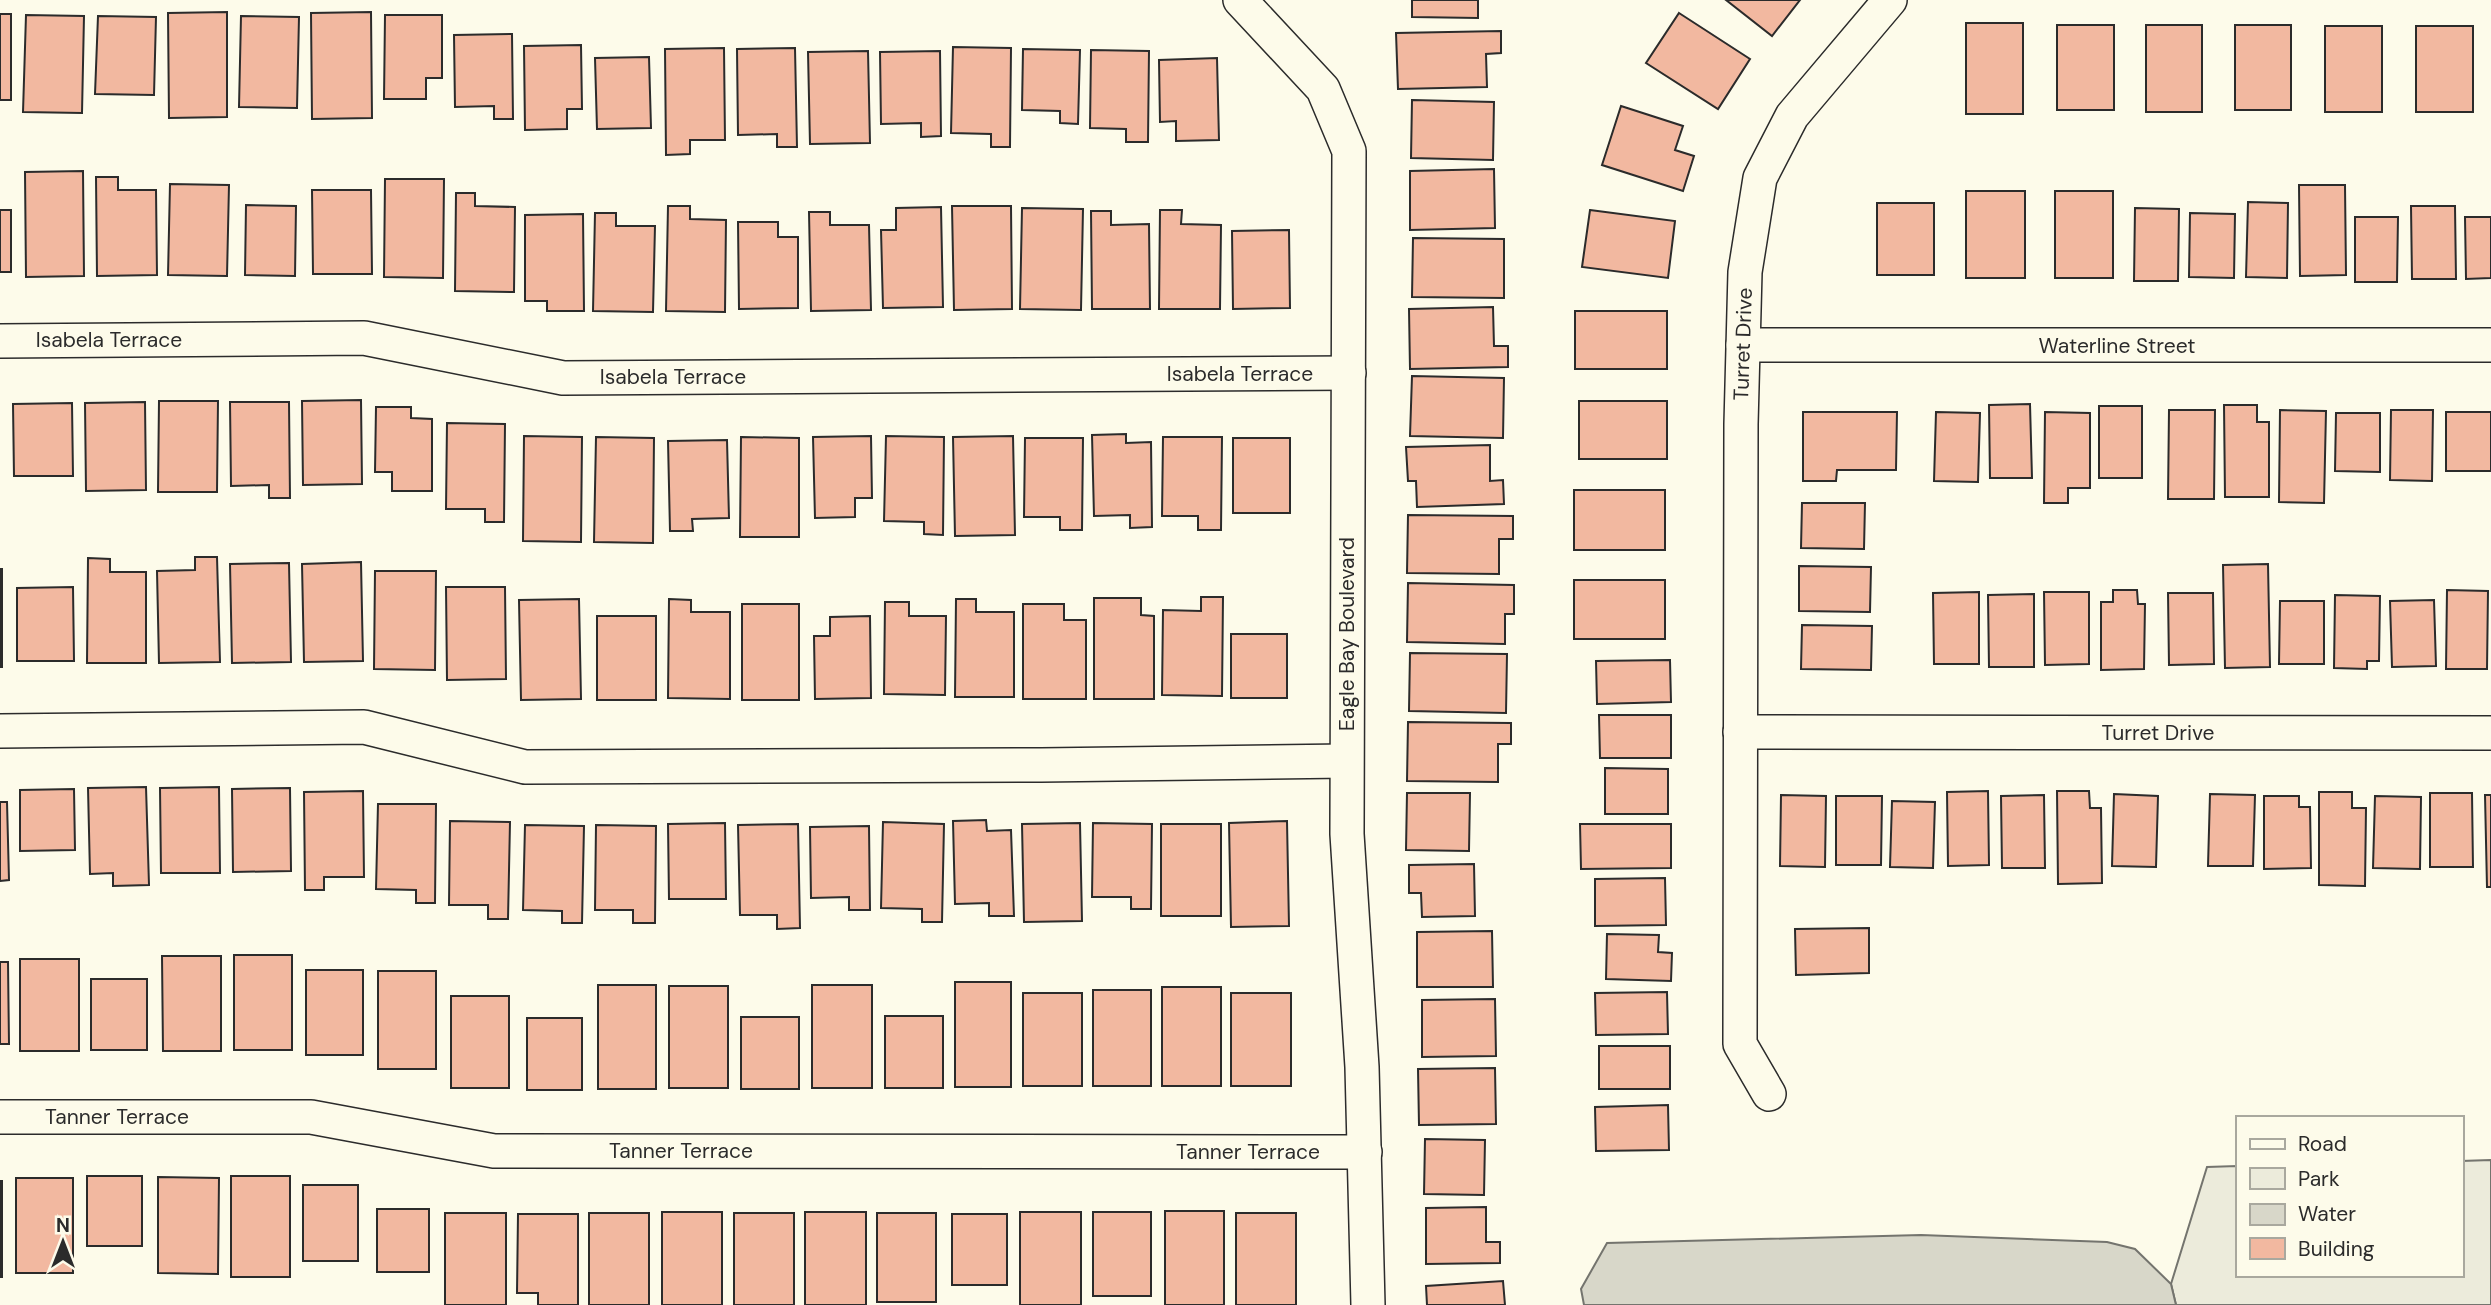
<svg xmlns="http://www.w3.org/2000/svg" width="2491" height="1305" viewBox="0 0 2491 1305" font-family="'DM Sans',sans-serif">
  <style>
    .green { fill: #ecebdb; stroke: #74746e; stroke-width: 2 }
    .water { fill: #d8d7c9; stroke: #74746e; stroke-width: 2 }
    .building { fill: #f2b8a0; stroke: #2b2b2b; stroke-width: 2 }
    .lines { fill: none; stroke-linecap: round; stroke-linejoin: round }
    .minor-casing { stroke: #2b2b2b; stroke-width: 36 }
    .minor { stroke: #fdfbea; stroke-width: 33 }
    .labels { text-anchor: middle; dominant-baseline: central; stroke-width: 5; stroke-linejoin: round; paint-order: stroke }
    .street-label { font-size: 21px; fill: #2b2b2b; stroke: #fdfbea }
  </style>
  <rect width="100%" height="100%" fill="#fdfbea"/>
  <path class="green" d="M 2491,1160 L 2491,1305 L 2176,1305 L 2171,1284 L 2207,1167 L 2237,1166 L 2237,1275 L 2461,1275 L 2461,1161 Z"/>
  <path class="water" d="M 1921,1235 L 2107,1242 L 2135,1249 L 2171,1284 L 2176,1305 L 1584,1305 L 1581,1289 L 1607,1243 Z"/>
  <g class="building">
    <path d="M 1412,0 L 1478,0 L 1478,18 L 1412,17 Z"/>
    <path d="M 1726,0 L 1800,0 L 1772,36 Z"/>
    <path d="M 227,12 L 227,117 L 169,118 L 168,13 Z"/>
    <path d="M 371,12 L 372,118 L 312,119 L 311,13 Z"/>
    <path d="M 1679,13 L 1750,59 L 1718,109 L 1646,63 Z"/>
    <rect x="0" y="14" width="11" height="86"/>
    <path d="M 26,15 L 84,16 L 82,113 L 23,112 Z"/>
    <path d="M 385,15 L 442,15 L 442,78 L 426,78 L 426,99 L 384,99 Z"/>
    <path d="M 98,16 L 156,17 L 154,95 L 95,94 Z"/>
    <path d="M 241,16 L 299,17 L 297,108 L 239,107 Z"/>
    <rect x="1966" y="23" width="57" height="91"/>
    <rect x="2057" y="25" width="57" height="85"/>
    <rect x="2146" y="25" width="56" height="87"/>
    <rect x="2235" y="25" width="56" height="85"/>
    <rect x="2325" y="26" width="57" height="86"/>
    <rect x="2416" y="26" width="57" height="86"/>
    <path d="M 1501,31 L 1501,53 L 1486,54 L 1487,87 L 1398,89 L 1396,33 Z"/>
    <path d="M 512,34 L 513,119 L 494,119 L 494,106 L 455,107 L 454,35 Z"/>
    <path d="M 581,45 L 582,109 L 567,109 L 567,129 L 525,130 L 524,46 Z"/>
    <path d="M 953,47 L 1011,48 L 1010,147 L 991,147 L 991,134 L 951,133 Z"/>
    <path d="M 724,48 L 725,140 L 690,140 L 690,154 L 666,155 L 665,49 Z"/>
    <path d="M 795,48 L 797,147 L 777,147 L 777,134 L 738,135 L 737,49 Z"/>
    <path d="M 1023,49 L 1080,50 L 1078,124 L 1060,123 L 1060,111 L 1022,110 Z"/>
    <path d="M 1091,50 L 1149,51 L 1148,142 L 1126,142 L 1126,129 L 1090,128 Z"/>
    <path d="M 868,51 L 870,143 L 810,144 L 808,52 Z"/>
    <path d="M 940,51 L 941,136 L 921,137 L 921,123 L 881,124 L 880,52 Z"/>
    <path d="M 649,57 L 651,128 L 597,129 L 595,58 Z"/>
    <path d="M 1217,58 L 1219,140 L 1176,141 L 1176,121 L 1160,122 L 1159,60 Z"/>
    <path d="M 1412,100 L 1494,102 L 1493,160 L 1411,158 Z"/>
    <path d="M 1621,106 L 1683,126 L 1675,150 L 1694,156 L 1683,191 L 1602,165 Z"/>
    <path d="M 1494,169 L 1495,228 L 1410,230 L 1410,171 Z"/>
    <path d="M 83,171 L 84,276 L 26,277 L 25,172 Z"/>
    <path d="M 96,177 L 118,177 L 118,190 L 156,190 L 157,275 L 97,276 Z"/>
    <path d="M 385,179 L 444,179 L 443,278 L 384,277 Z"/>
    <path d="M 170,184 L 229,185 L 227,276 L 168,275 Z"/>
    <path d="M 2299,185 L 2345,185 L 2346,275 L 2300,276 Z"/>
    <path d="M 312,190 L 371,190 L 372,274 L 313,274 Z"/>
    <rect x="1966" y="191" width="59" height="87"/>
    <rect x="2055" y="191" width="58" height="87"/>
    <path d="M 456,193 L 475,193 L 475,206 L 515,207 L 514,292 L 455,291 Z"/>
    <path d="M 2248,202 L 2288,203 L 2287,278 L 2246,277 Z"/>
    <rect x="1877" y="203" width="57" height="72"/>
    <path d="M 246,205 L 296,206 L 295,276 L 245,275 Z"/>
    <path d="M 668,206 L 690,206 L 690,219 L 726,220 L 725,312 L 666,311 Z"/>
    <path d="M 952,206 L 1011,206 L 1012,309 L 954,310 Z"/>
    <path d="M 2411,206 L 2455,206 L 2456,279 L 2412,279 Z"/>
    <path d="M 941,207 L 943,307 L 883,308 L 881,230 L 896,230 L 896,208 Z"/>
    <path d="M 1022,208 L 1083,209 L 1081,310 L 1020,309 Z"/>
    <path d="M 2135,208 L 2179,209 L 2178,281 L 2134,281 Z"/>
    <rect x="0" y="210" width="11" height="62"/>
    <path d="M 1160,210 L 1182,210 L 1181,224 L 1221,225 L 1220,309 L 1159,309 Z"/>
    <path d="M 1590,210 L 1675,221 L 1668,278 L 1582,267 Z"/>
    <path d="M 1091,211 L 1111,211 L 1111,225 L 1149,224 L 1150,309 L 1092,309 Z"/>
    <path d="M 809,212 L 830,212 L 830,225 L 869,225 L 871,310 L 811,311 Z"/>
    <path d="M 595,213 L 616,213 L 616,226 L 655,226 L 653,312 L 593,311 Z"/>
    <path d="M 2190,213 L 2235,214 L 2234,278 L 2189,277 Z"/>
    <path d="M 583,214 L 584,311 L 547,311 L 547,301 L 525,301 L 525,215 Z"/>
    <path d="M 2355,217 L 2398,217 L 2397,282 L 2355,282 Z"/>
    <path d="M 2465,217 L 2491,217 L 2491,278 L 2466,279 Z"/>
    <path d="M 738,222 L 778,222 L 778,237 L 798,237 L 798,308 L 739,309 Z"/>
    <path d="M 1289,230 L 1290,308 L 1233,309 L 1232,231 Z"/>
    <path d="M 1413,238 L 1504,239 L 1504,298 L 1412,297 Z"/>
    <path d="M 1493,307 L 1494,346 L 1508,346 L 1508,367 L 1410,369 L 1409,309 Z"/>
    <rect x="1575" y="311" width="92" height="58"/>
    <path d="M 1412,376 L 1504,378 L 1503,438 L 1410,436 Z"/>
    <path d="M 361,400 L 362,484 L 303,485 L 302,401 Z"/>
    <path d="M 159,401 L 218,401 L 217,492 L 158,492 Z"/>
    <rect x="1579" y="401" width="88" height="58"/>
    <path d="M 145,402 L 146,490 L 86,491 L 85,403 Z"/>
    <path d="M 230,402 L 289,402 L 290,498 L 269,498 L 269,485 L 231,486 Z"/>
    <path d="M 72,403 L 73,476 L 14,476 L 13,404 Z"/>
    <path d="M 2030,404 L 2032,478 L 1990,478 L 1989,405 Z"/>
    <path d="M 2224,405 L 2257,405 L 2257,422 L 2269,422 L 2269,497 L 2225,497 Z"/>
    <rect x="2099" y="406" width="43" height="72"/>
    <path d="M 376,407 L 411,407 L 411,418 L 432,419 L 432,491 L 392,491 L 392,472 L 375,472 Z"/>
    <path d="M 2169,410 L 2215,410 L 2214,499 L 2168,499 Z"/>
    <path d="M 2280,410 L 2326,411 L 2324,503 L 2279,502 Z"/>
    <path d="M 2391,410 L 2433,410 L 2432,481 L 2390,480 Z"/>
    <path d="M 1803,412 L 1897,412 L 1896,470 L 1837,470 L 1836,481 L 1803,481 Z"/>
    <path d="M 1936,412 L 1980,413 L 1978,482 L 1934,481 Z"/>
    <path d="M 2045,412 L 2090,413 L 2090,488 L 2068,488 L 2068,503 L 2044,503 Z"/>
    <rect x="2446" y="412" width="45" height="59"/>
    <path d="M 2336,413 L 2380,413 L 2380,472 L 2335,471 Z"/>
    <path d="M 447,423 L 505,424 L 504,522 L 485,522 L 485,509 L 446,509 Z"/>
    <path d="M 1126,434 L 1126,443 L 1151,442 L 1152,527 L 1130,528 L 1130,515 L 1094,516 L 1092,435 Z"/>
    <path d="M 524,436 L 582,437 L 581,542 L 523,541 Z"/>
    <path d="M 871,436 L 872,498 L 855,498 L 855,517 L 815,518 L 813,437 Z"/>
    <path d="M 886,436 L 944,437 L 943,535 L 924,534 L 924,522 L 884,521 Z"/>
    <path d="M 1013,436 L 1015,535 L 955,536 L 953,437 Z"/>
    <path d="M 596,437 L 654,438 L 653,543 L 594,542 Z"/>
    <path d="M 741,437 L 799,438 L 799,537 L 740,537 Z"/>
    <path d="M 1163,437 L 1222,437 L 1221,530 L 1198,530 L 1198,516 L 1162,516 Z"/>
    <path d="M 1025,438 L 1083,438 L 1082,530 L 1060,530 L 1060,517 L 1024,517 Z"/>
    <rect x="1233" y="438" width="57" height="75"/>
    <path d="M 727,440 L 729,518 L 692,519 L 693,531 L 670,531 L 668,441 Z"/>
    <path d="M 1490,445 L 1490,481 L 1503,480 L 1504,504 L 1417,507 L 1416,481 L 1408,481 L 1406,447 Z"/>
    <rect x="1574" y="490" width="91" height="60"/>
    <path d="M 1802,503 L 1865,503 L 1864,549 L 1801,548 Z"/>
    <path d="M 1408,515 L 1513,516 L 1513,539 L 1499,539 L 1499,574 L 1407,573 Z"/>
    <path d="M 195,557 L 217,557 L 220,662 L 159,663 L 157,571 L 195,570 Z"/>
    <path d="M 88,558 L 110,559 L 110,572 L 146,572 L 146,663 L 87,663 Z"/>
    <path d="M 361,562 L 363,661 L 304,662 L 302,564 Z"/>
    <path d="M 289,563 L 291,662 L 232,663 L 230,564 Z"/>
    <path d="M 2268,564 L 2270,667 L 2225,668 L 2223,565 Z"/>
    <path d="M 1799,566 L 1871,567 L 1870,612 L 1799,611 Z"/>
    <rect x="0" y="569" width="2" height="98"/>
    <path d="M 375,571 L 436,571 L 435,670 L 374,669 Z"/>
    <rect x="1574" y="580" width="91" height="59"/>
    <path d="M 1408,583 L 1514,585 L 1514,614 L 1505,614 L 1505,644 L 1407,642 Z"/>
    <path d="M 73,587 L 74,661 L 17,661 L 17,588 Z"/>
    <path d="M 446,587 L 505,587 L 506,679 L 447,680 Z"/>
    <path d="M 2113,590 L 2137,590 L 2138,604 L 2145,604 L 2144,669 L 2101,670 L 2101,602 L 2113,602 Z"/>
    <path d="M 2447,590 L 2488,591 L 2487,669 L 2446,669 Z"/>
    <path d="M 1979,592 L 1979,664 L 1934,664 L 1933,593 Z"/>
    <path d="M 2044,592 L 2089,592 L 2089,664 L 2045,665 Z"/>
    <path d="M 2168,593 L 2213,593 L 2214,664 L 2169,665 Z"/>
    <path d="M 2034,594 L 2034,667 L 1989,667 L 1988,595 Z"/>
    <path d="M 2335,595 L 2380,596 L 2379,661 L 2367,661 L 2367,669 L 2334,668 Z"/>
    <path d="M 1201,597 L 1223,597 L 1222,696 L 1162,695 L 1163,610 L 1201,611 Z"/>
    <path d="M 1094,598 L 1141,598 L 1141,615 L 1154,616 L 1154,699 L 1094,699 Z"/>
    <path d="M 579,599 L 581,699 L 521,700 L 519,600 Z"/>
    <path d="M 669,599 L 691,600 L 691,612 L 730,612 L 730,699 L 668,698 Z"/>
    <path d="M 956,599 L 976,599 L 976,612 L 1014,612 L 1014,697 L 955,697 Z"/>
    <path d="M 2434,600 L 2436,666 L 2392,667 L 2390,601 Z"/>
    <path d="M 2280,601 L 2324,601 L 2324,664 L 2279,664 Z"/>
    <path d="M 885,602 L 909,602 L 909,616 L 946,616 L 945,695 L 884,694 Z"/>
    <rect x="742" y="604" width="57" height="96"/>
    <path d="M 1023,604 L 1064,604 L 1064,620 L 1086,620 L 1086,699 L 1023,699 Z"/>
    <rect x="597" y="616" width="59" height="84"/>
    <path d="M 870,616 L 871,698 L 815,699 L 814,636 L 830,636 L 830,617 Z"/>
    <path d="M 1802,625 L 1872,626 L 1871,670 L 1801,669 Z"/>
    <rect x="1231" y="634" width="56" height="64"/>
    <path d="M 1410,653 L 1507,654 L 1506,713 L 1409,711 Z"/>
    <path d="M 1670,660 L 1671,702 L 1597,704 L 1596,661 Z"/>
    <path d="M 1599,715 L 1671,715 L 1671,758 L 1600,758 Z"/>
    <path d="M 1408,722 L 1511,723 L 1511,744 L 1498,744 L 1498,782 L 1407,781 Z"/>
    <path d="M 1605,768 L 1668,769 L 1668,814 L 1605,814 Z"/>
    <path d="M 146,787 L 149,885 L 113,886 L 113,873 L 90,874 L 88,788 Z"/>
    <path d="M 219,787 L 220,873 L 161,873 L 160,788 Z"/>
    <path d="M 290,788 L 291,871 L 233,872 L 232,789 Z"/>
    <path d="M 74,789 L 75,850 L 20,851 L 20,790 Z"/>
    <path d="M 363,791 L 364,877 L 324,877 L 324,890 L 305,890 L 304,792 Z"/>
    <path d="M 1988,791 L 1989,865 L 1948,866 L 1947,792 Z"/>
    <path d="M 2057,791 L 2089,791 L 2090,808 L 2101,808 L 2102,883 L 2058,884 Z"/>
    <path d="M 2319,792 L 2352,792 L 2352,808 L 2366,808 L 2365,886 L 2319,885 Z"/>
    <path d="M 1407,793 L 1470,793 L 1469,851 L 1406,850 Z"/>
    <path d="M 2430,793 L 2472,793 L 2473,867 L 2430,867 Z"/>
    <path d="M 2114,794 L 2158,796 L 2156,867 L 2112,866 Z"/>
    <path d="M 2210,794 L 2255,795 L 2253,866 L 2208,866 Z"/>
    <path d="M 1781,795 L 1826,796 L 1825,867 L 1780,866 Z"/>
    <path d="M 2044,795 L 2045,868 L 2002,868 L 2001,796 Z"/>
    <path d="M 2485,795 L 2491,795 L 2491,887 L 2487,887 Z"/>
    <path d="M 1836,796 L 1882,796 L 1881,865 L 1836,865 Z"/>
    <path d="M 2264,796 L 2299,796 L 2299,807 L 2310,807 L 2311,868 L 2264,869 Z"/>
    <path d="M 2375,796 L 2421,797 L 2420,869 L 2373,868 Z"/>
    <path d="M 1892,801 L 1935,802 L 1933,868 L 1890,867 Z"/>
    <path d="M 0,802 L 7,802 L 9,880 L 0,881 Z"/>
    <path d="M 378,804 L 436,804 L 435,903 L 416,903 L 416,890 L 376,889 Z"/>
    <path d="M 986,820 L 987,831 L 1011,830 L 1014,916 L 989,916 L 989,903 L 955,904 L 953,821 Z"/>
    <path d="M 450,821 L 510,822 L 508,919 L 488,919 L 488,905 L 449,905 Z"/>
    <path d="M 1287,821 L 1289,926 L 1231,927 L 1229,823 Z"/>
    <path d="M 883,822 L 944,824 L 942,922 L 922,922 L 922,909 L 881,908 Z"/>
    <path d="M 725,823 L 726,899 L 669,899 L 668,824 Z"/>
    <path d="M 1080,823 L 1082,921 L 1024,922 L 1022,824 Z"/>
    <path d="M 1093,823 L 1152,824 L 1151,909 L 1131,909 L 1131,897 L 1092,897 Z"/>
    <path d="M 798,824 L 800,928 L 777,929 L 777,915 L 740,915 L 738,825 Z"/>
    <rect x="1161" y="824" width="60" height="92"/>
    <path d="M 1580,824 L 1671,824 L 1671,868 L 1581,869 Z"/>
    <path d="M 525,825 L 584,826 L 582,923 L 562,923 L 562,911 L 523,910 Z"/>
    <path d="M 596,825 L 656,826 L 655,923 L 633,923 L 633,910 L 595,910 Z"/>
    <path d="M 869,826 L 870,910 L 849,910 L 849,897 L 811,898 L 810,827 Z"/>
    <path d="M 1474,864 L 1475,916 L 1422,917 L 1421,893 L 1409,893 L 1409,865 Z"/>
    <path d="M 1665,878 L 1666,925 L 1595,926 L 1595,879 Z"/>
    <path d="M 1869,928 L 1869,973 L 1796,975 L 1795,929 Z"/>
    <path d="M 1492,931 L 1493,987 L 1417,987 L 1417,932 Z"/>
    <path d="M 1607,934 L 1659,935 L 1658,952 L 1672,953 L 1671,981 L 1606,979 Z"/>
    <rect x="234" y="955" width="58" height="95"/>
    <path d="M 162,956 L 221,956 L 221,1051 L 163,1051 Z"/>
    <rect x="20" y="959" width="59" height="92"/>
    <path d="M 0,962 L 8,962 L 9,1044 L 0,1044 Z"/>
    <rect x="306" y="970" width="57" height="85"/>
    <rect x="378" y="971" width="58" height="98"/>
    <rect x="91" y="979" width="56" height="71"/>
    <rect x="955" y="982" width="56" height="105"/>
    <rect x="598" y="985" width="58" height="104"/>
    <rect x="812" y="985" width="60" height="103"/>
    <rect x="669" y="986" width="59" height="102"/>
    <rect x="1162" y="987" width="59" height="99"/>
    <rect x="1093" y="990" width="58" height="96"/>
    <path d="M 1667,992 L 1668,1034 L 1596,1035 L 1595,993 Z"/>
    <rect x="1023" y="993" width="59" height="93"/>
    <rect x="1231" y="993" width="60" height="93"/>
    <rect x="451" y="996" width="58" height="92"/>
    <path d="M 1495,999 L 1496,1056 L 1422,1057 L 1422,1000 Z"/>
    <rect x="885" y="1016" width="58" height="72"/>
    <rect x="741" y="1017" width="58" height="72"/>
    <rect x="527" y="1018" width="55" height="72"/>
    <rect x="1599" y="1046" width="71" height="43"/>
    <path d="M 1495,1068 L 1496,1124 L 1419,1125 L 1418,1069 Z"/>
    <path d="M 1668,1105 L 1669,1150 L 1596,1151 L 1595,1107 Z"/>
    <path d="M 1425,1139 L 1485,1140 L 1484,1195 L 1424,1194 Z"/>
    <rect x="87" y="1176" width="55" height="70"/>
    <rect x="231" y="1176" width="59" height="101"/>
    <path d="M 158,1177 L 219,1178 L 218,1274 L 158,1273 Z"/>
    <rect x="16" y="1178" width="57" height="95"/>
    <rect x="0" y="1181" width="2" height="96"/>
    <rect x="303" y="1185" width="55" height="76"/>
    <path d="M 1486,1207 L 1486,1242 L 1500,1242 L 1500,1263 L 1426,1264 L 1426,1208 Z"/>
    <rect x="377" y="1209" width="52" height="63"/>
    <rect x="1165" y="1211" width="59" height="94"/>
    <rect x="662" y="1212" width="60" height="93"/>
    <rect x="805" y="1212" width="61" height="93"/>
    <rect x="1020" y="1212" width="61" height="93"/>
    <rect x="1093" y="1212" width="58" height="84"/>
    <rect x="445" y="1213" width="61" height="92"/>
    <rect x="589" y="1213" width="60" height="92"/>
    <rect x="734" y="1213" width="60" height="92"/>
    <rect x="877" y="1213" width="59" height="89"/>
    <rect x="1236" y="1213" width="60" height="92"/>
    <path d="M 518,1214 L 578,1214 L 578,1305 L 538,1305 L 538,1293 L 517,1293 Z"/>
    <rect x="952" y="1214" width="55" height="71"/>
    <path d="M 1503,1281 L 1505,1305 L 1427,1305 L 1426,1286 Z"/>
  </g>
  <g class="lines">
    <defs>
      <g id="minor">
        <path d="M 1240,0 L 1323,89 L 1349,151 L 1347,834 L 1362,1067 L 1368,1305"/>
        <path d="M 0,341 L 364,338 L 563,378 L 1349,373"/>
        <path d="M 1743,345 L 2491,345"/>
        <path d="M 0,731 L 364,727 L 525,767 L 1041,765 L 1346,761"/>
        <path d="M 1740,732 L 2491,733"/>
        <path d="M 1769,1094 L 1740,1044 L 1741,424 L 1745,272 L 1760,178 L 1792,116 L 1890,0"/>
        <path d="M 0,1117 L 311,1117 L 494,1151 L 1365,1152"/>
      </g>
    </defs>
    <use href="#minor" class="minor-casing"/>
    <use href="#minor" class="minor"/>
  </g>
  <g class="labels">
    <g class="street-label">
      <text x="109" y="340">Isabela Terrace</text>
      <text transform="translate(1743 344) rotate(-88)">Turret Drive</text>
      <text x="2117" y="346">Waterline Street</text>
      <text x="1240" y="374">Isabela Terrace</text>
      <text x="673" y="377">Isabela Terrace</text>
      <text transform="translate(1347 634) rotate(-90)">Eagle Bay Boulevard</text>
      <text x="2158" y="733">Turret Drive</text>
      <text x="117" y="1117">Tanner Terrace</text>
      <text x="681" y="1151">Tanner Terrace</text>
      <text x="1248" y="1152">Tanner Terrace</text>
    </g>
  </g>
  <rect x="2236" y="1116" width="228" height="161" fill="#fdfbea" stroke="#a9a89e" stroke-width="2"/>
  <rect x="2250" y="1139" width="35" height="10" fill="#fdfbea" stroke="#a9a89e" stroke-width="2"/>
  <text x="2298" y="1151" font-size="21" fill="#2b2b2b">Road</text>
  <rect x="2250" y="1168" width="35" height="21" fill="#ecebdb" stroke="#a9a89e" stroke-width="2"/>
  <text x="2298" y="1186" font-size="21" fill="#2b2b2b">Park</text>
  <rect x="2250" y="1204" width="35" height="21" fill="#d8d7c9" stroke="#a9a89e" stroke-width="2"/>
  <text x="2298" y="1221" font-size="21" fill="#2b2b2b">Water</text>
  <rect x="2250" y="1238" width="35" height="21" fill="#f2b8a0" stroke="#a9a89e" stroke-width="2"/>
  <text x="2298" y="1256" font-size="21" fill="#2b2b2b">Building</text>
  <g transform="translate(63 1242)" stroke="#fdfbea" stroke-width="5" paint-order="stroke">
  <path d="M0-5L12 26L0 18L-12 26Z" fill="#2b2b2b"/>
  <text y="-10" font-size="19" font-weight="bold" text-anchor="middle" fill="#2b2b2b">N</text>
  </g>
</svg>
